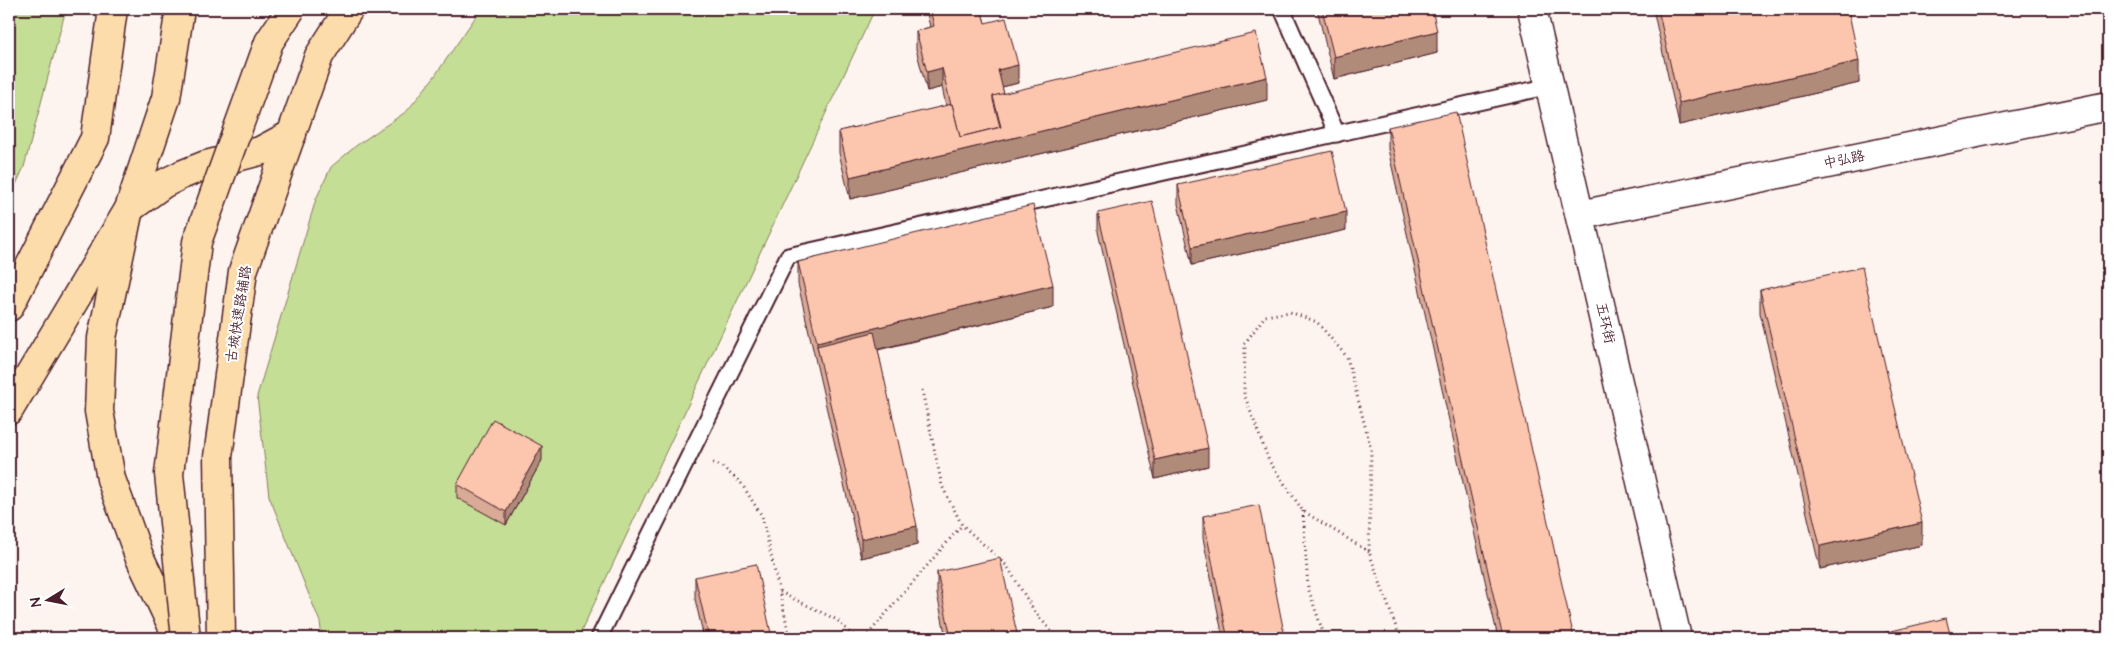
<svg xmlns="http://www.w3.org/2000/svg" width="2117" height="647" viewBox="0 0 2117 647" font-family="'Architects Daughter','LXGW WenKai TC',sans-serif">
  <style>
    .green { fill: #c4de95; stroke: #877e60 }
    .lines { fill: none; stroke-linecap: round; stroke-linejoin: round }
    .lane-casing { stroke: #4a1f2b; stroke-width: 19 }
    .street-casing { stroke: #4a1f2b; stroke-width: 31 }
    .primary-casing { stroke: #4a1f2b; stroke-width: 31 }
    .path { stroke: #4a1f2b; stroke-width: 3; stroke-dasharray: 1 4; stroke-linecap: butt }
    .lane { stroke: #fff; stroke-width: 15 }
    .street { stroke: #fff; stroke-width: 28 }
    .primary { stroke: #fddcac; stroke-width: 28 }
    .highway-bridge-casing { stroke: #4a1f2b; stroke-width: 31; stroke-linecap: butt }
    .highway-bridge { stroke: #fddcac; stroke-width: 28 }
    .wall { fill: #d9aa96; stroke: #4a1f2b }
    .shaded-wall { fill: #b08b7a; stroke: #4a1f2b }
    .building { fill: #fcc6ae; stroke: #4a1f2b }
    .labels { text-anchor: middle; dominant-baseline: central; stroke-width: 4; stroke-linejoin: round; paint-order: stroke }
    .street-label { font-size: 14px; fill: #4a1f2b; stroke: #fff }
  </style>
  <rect width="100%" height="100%" fill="#fef4ef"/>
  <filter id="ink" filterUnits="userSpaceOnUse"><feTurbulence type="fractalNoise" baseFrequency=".02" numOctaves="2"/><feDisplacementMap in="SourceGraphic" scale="10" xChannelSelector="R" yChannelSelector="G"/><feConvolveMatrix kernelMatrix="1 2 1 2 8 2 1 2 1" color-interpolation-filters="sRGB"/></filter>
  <g filter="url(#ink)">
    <g class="green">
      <path d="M 9,9 L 66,9 L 24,167 L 9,200 Z"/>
      <path d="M 481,9 L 875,9 L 578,638 L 322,638 L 320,622 L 269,496 L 257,396 L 316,199 L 331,167 L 357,145 L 407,111 L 434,77 Z"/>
    </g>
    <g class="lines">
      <defs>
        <g id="lane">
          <path d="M 1282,9 L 1337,134"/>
          <path d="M 599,638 L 788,256 L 1550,86"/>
        </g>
        <g id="street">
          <path d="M 1532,9 L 1677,638"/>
          <path d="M 1580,215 L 2108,106"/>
        </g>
        <g id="primary">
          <path d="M 9,307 L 95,138 L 113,9"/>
          <path d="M 9,410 L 129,209 L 163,184 L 181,175 L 206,165 L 260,151 L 292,134"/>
          <path d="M 178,638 L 139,556 L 111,479 L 99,411 L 102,338 L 129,209 L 166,98 L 180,9"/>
          <path d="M 221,638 L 218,457 L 243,271 L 319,56 L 349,9"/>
        </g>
      </defs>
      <use href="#lane" class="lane-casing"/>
      <use href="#street" class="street-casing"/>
      <use href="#primary" class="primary-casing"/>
      <g class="path">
        <path d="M 922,390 L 942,486 L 962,525 L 1007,566 L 1035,612 L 1057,638"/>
        <path d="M 713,463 L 721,466 L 741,483 L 762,516 L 790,638"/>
        <path d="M 1303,511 L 1308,588 L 1325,638"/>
        <path d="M 1369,552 L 1303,511 L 1269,461 L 1244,394 L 1245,343 L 1265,316 L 1290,312 L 1317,322 L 1347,357 L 1371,449 L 1369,552 L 1400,638"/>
        <path d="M 780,592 L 837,620 L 856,638"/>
        <path d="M 865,638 L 962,525"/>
      </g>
      <use href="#lane" class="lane"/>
      <use href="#street" class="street"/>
      <use href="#primary" class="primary"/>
      <defs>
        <path id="highway-bridge" d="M 186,638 L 169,474 L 197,242 L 269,42 L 291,9"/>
      </defs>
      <use href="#highway-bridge" class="highway-bridge-casing"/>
      <use href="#highway-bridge" class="highway-bridge"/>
    </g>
    <g class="wall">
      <path d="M 926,9 L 981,9 L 985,23 L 1018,83 L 1002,87 L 1004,94 L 1267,100 L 850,199 L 839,153 L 839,131 L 946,106 L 942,87 L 927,91 L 916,49 L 916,31 L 930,27 Z"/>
      <path d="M 1317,9 L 1432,9 L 1437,53 L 1334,79 Z"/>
      <path d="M 1653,9 L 1848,9 L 1859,83 L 1679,125 Z"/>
      <path d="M 1388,127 L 1574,638 L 1498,638 L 1388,149 Z"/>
      <path d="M 1178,185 L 1346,230 L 1192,265 L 1178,204 Z"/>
      <path d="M 1098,213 L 1208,466 L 1155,479 L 1098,232 Z"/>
      <path d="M 798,262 L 1053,307 L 878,350 L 917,545 L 861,558 L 798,284 Z"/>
      <path d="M 1760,290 L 1922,545 L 1820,569 L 1760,313 Z"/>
      <path d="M 542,460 L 506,525 L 457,498 L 457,484 Z"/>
      <path d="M 1203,516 L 1285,638 L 1223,638 L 1203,538 Z"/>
      <path d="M 937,572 L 1018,638 L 946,638 L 937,594 Z"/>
      <path d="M 695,577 L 772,638 L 704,638 L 695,599 Z"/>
    </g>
    <g class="shaded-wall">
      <path d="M 1437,31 L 1437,53 L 1334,79 L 1334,57 Z"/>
      <path d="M 1859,61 L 1859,83 L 1679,125 L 1679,103 Z"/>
      <path d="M 1018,65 L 1018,83 L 998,88 L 998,70 Z"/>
      <path d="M 942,68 L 942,87 L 927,91 L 927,72 Z"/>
      <path d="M 1267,77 L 1267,100 L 850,199 L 850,177 Z"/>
      <path d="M 1346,212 L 1346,230 L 1192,265 L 1192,247 Z"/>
      <path d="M 1053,285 L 1053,307 L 821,363 L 817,346 L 817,342 Z"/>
      <path d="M 542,446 L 542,460 L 506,525 L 506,512 Z"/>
      <path d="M 1208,448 L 1208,466 L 1155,479 L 1155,460 Z"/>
      <path d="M 1922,523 L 1922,545 L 1820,569 L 1820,546 Z"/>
      <path d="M 917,526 L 917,545 L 861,558 L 861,539 Z"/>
      <path d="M 1243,632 L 1243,638 L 1227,638 L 1227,635 Z"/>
    </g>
    <g class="building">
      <path d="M 930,9 L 981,9 L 985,23 L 1006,18 L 1018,65 L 998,70 L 1004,94 L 993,96 L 993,100 L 1000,127 L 960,137 L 952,104 L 951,105 L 942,68 L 927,72 L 916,31 L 934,26 Z"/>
      <path d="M 1322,9 L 1432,9 L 1437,31 L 1334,57 Z"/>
      <path d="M 1658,9 L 1848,9 L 1859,61 L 1679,103 Z"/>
      <path d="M 1256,33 L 1267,77 L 850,177 L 839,131 L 952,104 L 960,137 L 1001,127 L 993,96 Z"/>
      <path d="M 1456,112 L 1574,638 L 1503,638 L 1388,127 Z"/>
      <path d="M 1332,151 L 1346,212 L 1192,247 L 1178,185 Z"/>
      <path d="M 1152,201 L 1208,448 L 1155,460 L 1098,213 Z"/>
      <path d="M 1033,205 L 1053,285 L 817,342 L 798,262 Z"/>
      <path d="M 1862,267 L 1922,523 L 1820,546 L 1760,290 Z"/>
      <path d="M 874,332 L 917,526 L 861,539 L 817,346 Z"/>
      <path d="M 493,419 L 542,446 L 506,512 L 457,484 Z"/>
      <path d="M 1259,505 L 1285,638 L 1245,638 L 1243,632 L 1227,635 L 1203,516 Z"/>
      <path d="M 1000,558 L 1018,638 L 951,638 L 937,572 Z"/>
      <path d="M 756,564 L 772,638 L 709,638 L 695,577 Z"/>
      <path d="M 1946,618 L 1951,638 L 1862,638 Z"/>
      <path d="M 1305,636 L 1305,638 L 1292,638 Z"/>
    </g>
  </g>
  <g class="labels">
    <g class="street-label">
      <text transform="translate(1844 160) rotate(-12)">中弘路</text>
      <text transform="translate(239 314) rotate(-81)">古城快速路辅路</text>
      <text transform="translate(1605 323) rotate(77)">五环街</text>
    </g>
  </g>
  <rect width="2117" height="647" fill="none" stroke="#fff" stroke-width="30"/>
  <rect x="15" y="15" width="2087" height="617" fill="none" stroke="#4a1f2b" stroke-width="2" filter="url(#ink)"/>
  <g transform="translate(48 600) rotate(260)" stroke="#ffffff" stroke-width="4" paint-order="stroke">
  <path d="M0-4L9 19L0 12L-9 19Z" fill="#4a1f2b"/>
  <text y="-8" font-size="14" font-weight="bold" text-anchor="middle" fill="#4a1f2b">N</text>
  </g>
</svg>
